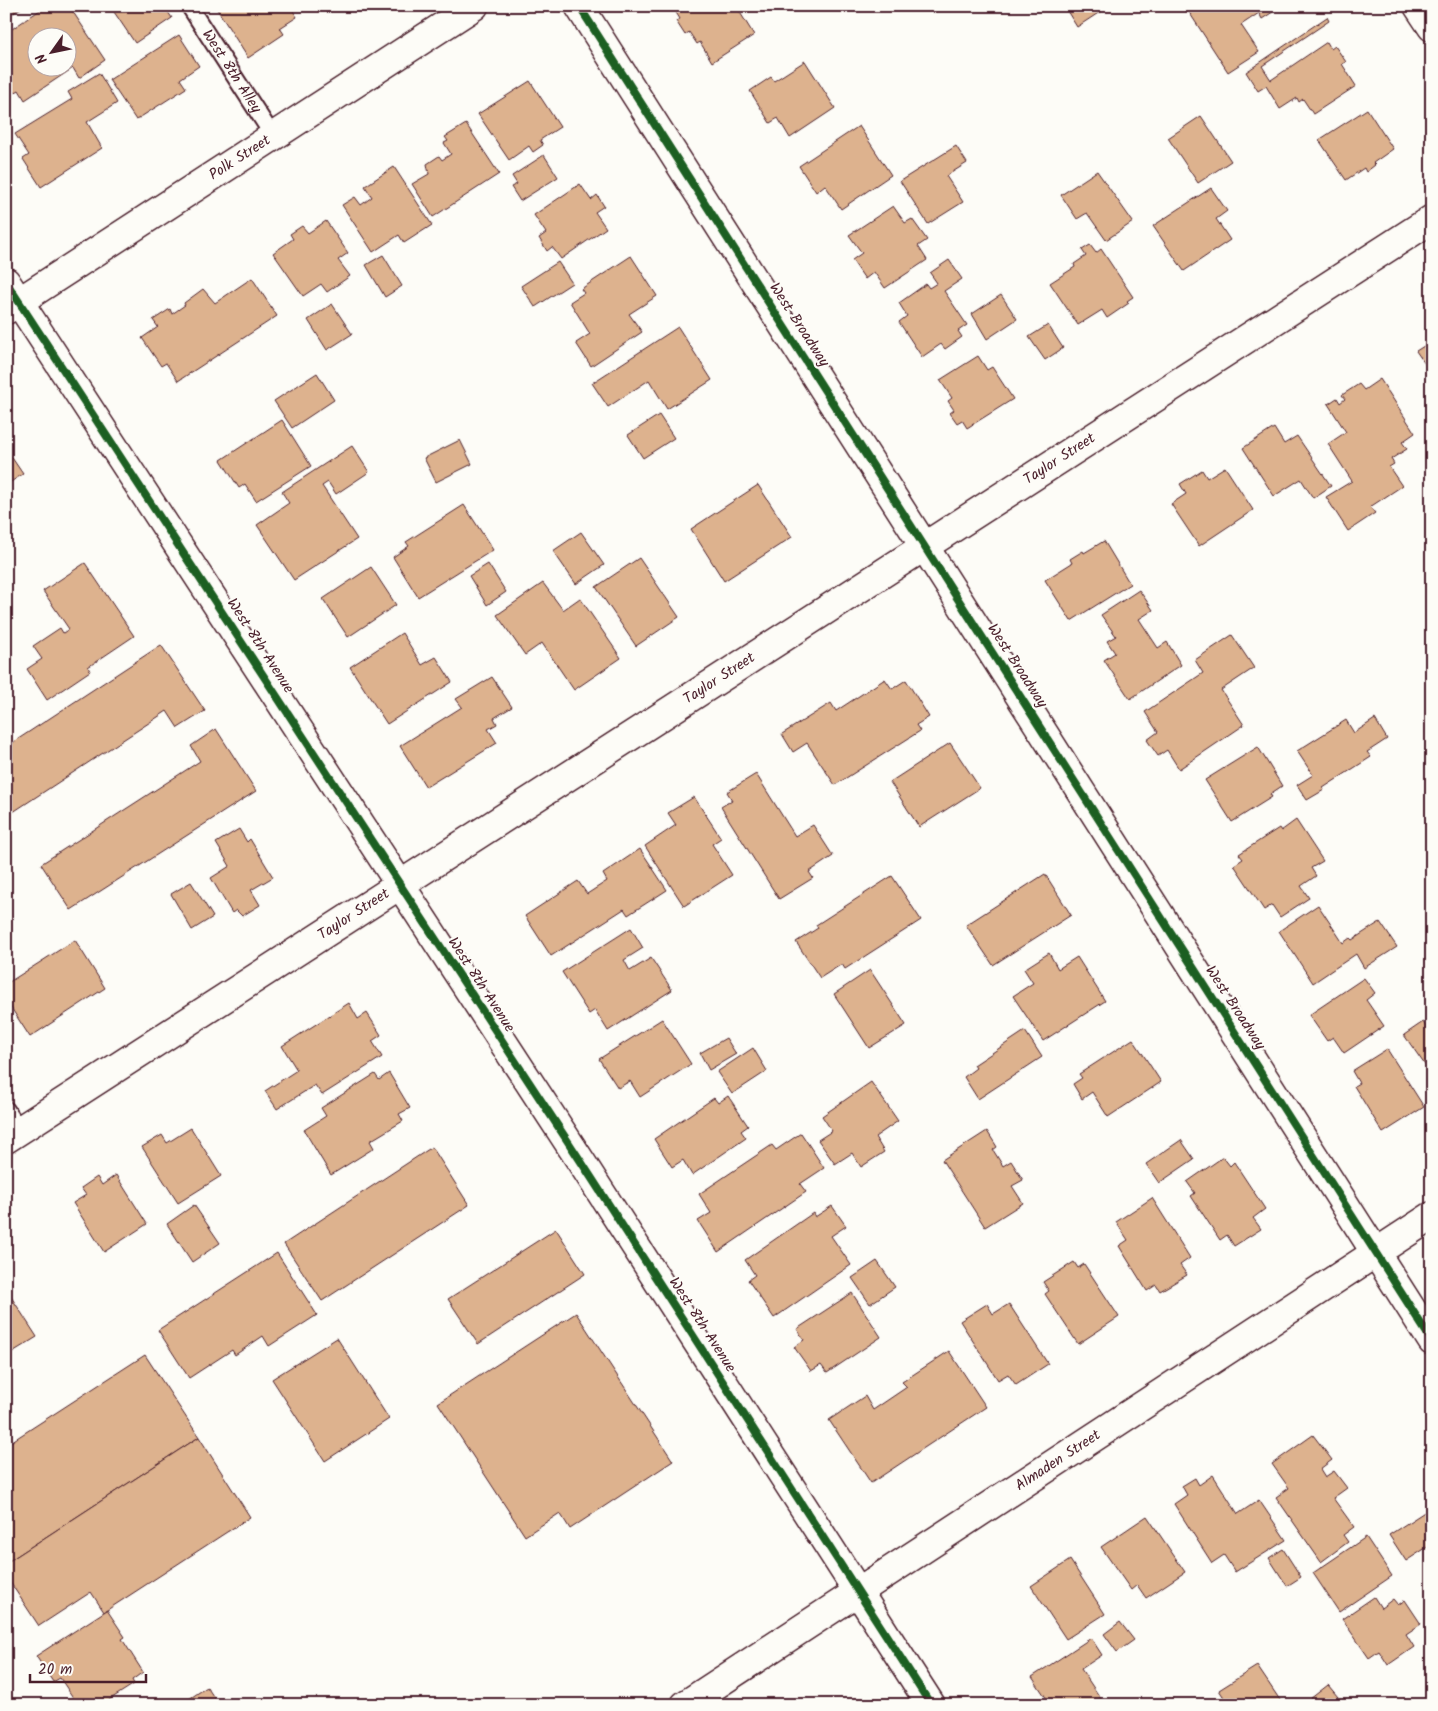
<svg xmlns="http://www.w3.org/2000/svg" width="1438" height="1711" viewBox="0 0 1438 1711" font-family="Kalam,sans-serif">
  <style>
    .building { fill: #ddb28e; stroke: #4a1f2b; fill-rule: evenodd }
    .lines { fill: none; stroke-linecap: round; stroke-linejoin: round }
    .service-casing { stroke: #4a1f2b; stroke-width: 19 }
    .minor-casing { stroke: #4a1f2b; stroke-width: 31 }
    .tertiary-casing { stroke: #4a1f2b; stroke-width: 31 }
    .service { stroke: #fdfcf7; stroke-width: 15 }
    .minor { stroke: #fdfcf7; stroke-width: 28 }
    .tertiary { stroke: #fdfcf7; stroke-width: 28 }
    .cycleway-casing { stroke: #fdfcf7; stroke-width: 11 }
    .cycleway { stroke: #1b5e20; stroke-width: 8 }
    .labels { text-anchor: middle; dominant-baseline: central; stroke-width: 4.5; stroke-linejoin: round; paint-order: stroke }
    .street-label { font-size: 15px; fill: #4a1f2b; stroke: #fdfcf7 }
  </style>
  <rect width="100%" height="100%" fill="#fdfcf7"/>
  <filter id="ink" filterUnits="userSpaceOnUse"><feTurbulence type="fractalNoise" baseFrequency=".02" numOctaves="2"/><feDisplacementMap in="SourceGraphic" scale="10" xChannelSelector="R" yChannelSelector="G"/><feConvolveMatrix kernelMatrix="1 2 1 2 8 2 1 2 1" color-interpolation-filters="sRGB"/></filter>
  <g filter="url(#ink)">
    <g class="building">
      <path d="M 6,6 L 24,6 L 6,18 Z"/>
      <path d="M 46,6 L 69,6 L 105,60 L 79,78 L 73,68 L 25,100 L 19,90 L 6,98 L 6,33 ZM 38,38 L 68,38 L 68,68 L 38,68 Z"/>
      <path d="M 110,6 L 164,6 L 172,18 L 135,43 Z"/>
      <path d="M 215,6 L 290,6 L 297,17 L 280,28 L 284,34 L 248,58 Z"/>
      <path d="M 672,6 L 736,6 L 754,35 L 712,62 L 700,42 L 697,44 L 689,32 L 685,35 L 676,21 L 680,19 Z"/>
      <path d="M 1064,6 L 1109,6 L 1077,27 Z"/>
      <path d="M 1185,6 L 1282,6 L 1262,19 L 1259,13 L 1241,25 L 1259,52 L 1228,72 Z"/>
      <path d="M 1327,17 L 1329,21 L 1262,66 L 1271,80 L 1327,42 L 1331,49 L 1335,46 L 1346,62 L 1342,64 L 1356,86 L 1313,114 L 1303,99 L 1299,102 L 1297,98 L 1280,109 L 1266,86 L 1258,91 L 1246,72 Z"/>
      <path d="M 179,35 L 199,66 L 180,79 L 186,88 L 136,120 L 109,80 Z"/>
      <path d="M 805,61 L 835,108 L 790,138 L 778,118 L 770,123 L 750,91 L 771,77 L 774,81 Z"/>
      <path d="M 99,73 L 117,103 L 87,122 L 102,148 L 41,187 L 23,159 L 29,155 L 15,134 L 72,99 L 68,92 Z"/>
      <path d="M 530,81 L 560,127 L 540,140 L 543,145 L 533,152 L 529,146 L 509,160 L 478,114 Z"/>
      <path d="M 1367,109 L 1393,149 L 1373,163 L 1375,165 L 1366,172 L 1364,168 L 1346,180 L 1319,140 Z"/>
      <path d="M 1201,116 L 1231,161 L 1198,183 L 1168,138 Z"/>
      <path d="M 466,124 L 499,174 L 433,217 L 412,184 L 429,174 L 427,164 L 439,156 L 442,160 L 451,154 L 444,143 L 448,141 L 445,137 Z"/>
      <path d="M 859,126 L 891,175 L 841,209 L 825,185 L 816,192 L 799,166 Z"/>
      <path d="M 956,146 L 967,163 L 946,176 L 963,202 L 928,224 L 900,181 Z"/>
      <path d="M 544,155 L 558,177 L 520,201 L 511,187 L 517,184 L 512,176 Z"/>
      <path d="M 394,167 L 432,225 L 404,243 L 399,235 L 373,252 L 342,205 L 355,197 L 361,205 L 372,197 L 365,186 Z"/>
      <path d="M 1097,171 L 1133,222 L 1106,240 L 1087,213 L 1077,219 L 1061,195 Z"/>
      <path d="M 580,184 L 591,200 L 597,195 L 604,206 L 595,212 L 606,228 L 561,259 L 552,247 L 547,251 L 539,238 L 546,233 L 534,215 Z"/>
      <path d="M 1211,188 L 1227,211 L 1216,219 L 1230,240 L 1184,271 L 1153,226 Z"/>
      <path d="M 893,206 L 905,223 L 912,219 L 927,240 L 918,246 L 927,260 L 885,288 L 874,272 L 865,279 L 852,260 L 862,253 L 849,235 Z"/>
      <path d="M 326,221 L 348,253 L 338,260 L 350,276 L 327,292 L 321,284 L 303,296 L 273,253 L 293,239 L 290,234 L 302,226 L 308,233 Z"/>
      <path d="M 1090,245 L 1096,253 L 1101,249 L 1133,297 L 1127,301 L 1129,303 L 1107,318 L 1102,310 L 1078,325 L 1050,283 L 1075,267 L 1074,264 L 1086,256 L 1082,250 Z"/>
      <path d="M 383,255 L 402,286 L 385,297 L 366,265 Z"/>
      <path d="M 631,256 L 657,296 L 629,314 L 642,332 L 591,366 L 576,343 L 590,334 L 570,302 L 584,293 L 581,289 Z"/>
      <path d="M 949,260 L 962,279 L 944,291 L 967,325 L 958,331 L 962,337 L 945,349 L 941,344 L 922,357 L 899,322 L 907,316 L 899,303 L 926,284 L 929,288 L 937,283 L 930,273 Z"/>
      <path d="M 558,262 L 572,283 L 535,307 L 521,286 Z"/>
      <path d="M 252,278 L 277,316 L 178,381 L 166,363 L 161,366 L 142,338 L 158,327 L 153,320 L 170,309 L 172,314 L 185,305 L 184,303 L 203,289 L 215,303 Z"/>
      <path d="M 1001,295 L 1017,319 L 987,339 L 972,314 Z"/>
      <path d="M 332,304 L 352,334 L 327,350 L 308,320 Z"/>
      <path d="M 1048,325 L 1063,348 L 1045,360 L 1029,337 Z"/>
      <path d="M 678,327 L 712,380 L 667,409 L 649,380 L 608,407 L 592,383 Z"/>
      <path d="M 1432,341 L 1432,374 L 1416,351 Z"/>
      <path d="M 978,356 L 987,370 L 992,367 L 1013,399 L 967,428 L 962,420 L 957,423 L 950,413 L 954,410 L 948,401 L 952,398 L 940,380 Z"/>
      <path d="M 317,373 L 334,400 L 292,428 L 274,401 Z"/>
      <path d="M 1380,379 L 1415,433 L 1402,442 L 1407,449 L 1391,459 L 1394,464 L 1389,467 L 1402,486 L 1370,507 L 1375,513 L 1348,531 L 1326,497 L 1352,481 L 1328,444 L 1346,432 L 1328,404 L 1337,398 L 1340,403 L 1345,399 L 1342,395 L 1359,384 L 1364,390 Z"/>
      <path d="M 659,415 L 674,438 L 643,458 L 628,435 Z"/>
      <path d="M 282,420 L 311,466 L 256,501 L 245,484 L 239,488 L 221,460 Z"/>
      <path d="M 1274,428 L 1284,444 L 1297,436 L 1331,486 L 1313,498 L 1301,479 L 1274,496 L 1243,448 Z"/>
      <path d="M 460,440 L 472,464 L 436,482 L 424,458 Z"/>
      <path d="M 352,446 L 369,472 L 336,494 L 328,482 L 322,486 L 357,539 L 294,580 L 257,525 L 289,503 L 282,492 Z"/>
      <path d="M 6,449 L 23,474 L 6,485 Z"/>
      <path d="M 1225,467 L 1253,510 L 1199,546 L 1171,504 L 1186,494 L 1180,484 L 1202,470 L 1207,478 Z"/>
      <path d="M 758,485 L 792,537 L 724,581 L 691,529 Z"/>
      <path d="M 464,505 L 493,550 L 418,597 L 393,557 L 409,546 L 406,542 Z"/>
      <path d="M 581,532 L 604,565 L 576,584 L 553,551 Z"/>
      <path d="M 1104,541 L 1130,584 L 1071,621 L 1045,580 L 1072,563 L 1070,559 L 1083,551 L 1084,553 Z"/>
      <path d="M 639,558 L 679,617 L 636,646 L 596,587 Z"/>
      <path d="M 85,563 L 134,636 L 88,667 L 90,671 L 47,700 L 27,669 L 42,659 L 33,646 L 60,628 L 63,633 L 69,629 L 43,591 Z"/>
      <path d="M 488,564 L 506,592 L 487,605 L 469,576 Z"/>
      <path d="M 371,567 L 396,605 L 348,637 L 323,599 Z"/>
      <path d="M 543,583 L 563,610 L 580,598 L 621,658 L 574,690 L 542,643 L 525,655 L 497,615 Z"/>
      <path d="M 1139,590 L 1153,610 L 1139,619 L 1158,648 L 1167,642 L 1181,665 L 1130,699 L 1104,660 L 1115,653 L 1107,641 L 1116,636 L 1101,615 Z"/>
      <path d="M 402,633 L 422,665 L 436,657 L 452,682 L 387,724 L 350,667 Z"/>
      <path d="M 1232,635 L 1254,668 L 1221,690 L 1244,725 L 1179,769 L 1167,750 L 1158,756 L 1147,740 L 1158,732 L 1145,712 L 1203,673 L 1195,660 Z"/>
      <path d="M 161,645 L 205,711 L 178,728 L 167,711 L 7,816 L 6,747 Z"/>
      <path d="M 492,677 L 512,707 L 494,718 L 497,724 L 488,729 L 497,743 L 426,787 L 400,746 L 462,707 L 456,699 Z"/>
      <path d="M 885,679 L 892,689 L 906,680 L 929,717 L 916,725 L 920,731 L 835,785 L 807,743 L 793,752 L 782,734 L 831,703 L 836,711 Z"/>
      <path d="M 1375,719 L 1387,739 L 1367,752 L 1371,757 L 1323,788 L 1324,790 L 1307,800 L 1297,785 L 1313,775 L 1297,751 L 1346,720 L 1354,733 Z"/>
      <path d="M 216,729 L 256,791 L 71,910 L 41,864 L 200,761 L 191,746 Z"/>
      <path d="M 950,743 L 980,788 L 919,827 L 890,782 Z"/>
      <path d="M 1258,747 L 1282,786 L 1270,794 L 1272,797 L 1232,822 L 1205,780 Z"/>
      <path d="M 756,774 L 795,836 L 813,825 L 833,856 L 809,872 L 813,878 L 779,899 L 721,807 L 732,800 L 727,792 Z"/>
      <path d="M 694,797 L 721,838 L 712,844 L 732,875 L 684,906 L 645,846 L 676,825 L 668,813 Z"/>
      <path d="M 1296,820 L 1323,861 L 1311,868 L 1316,876 L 1301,886 L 1309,898 L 1280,917 L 1272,905 L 1264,910 L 1234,865 L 1243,859 L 1239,854 L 1279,828 L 1281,831 Z"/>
      <path d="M 239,829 L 247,842 L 250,839 L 273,877 L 251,890 L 260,905 L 242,916 L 236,910 L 232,913 L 211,878 L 230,866 L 216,843 Z"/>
      <path d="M 640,849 L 667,890 L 628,915 L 624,909 L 551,956 L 525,916 L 578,881 L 587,894 L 607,881 L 603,874 Z"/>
      <path d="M 1045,874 L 1071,915 L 993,965 L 966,925 Z"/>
      <path d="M 892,876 L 921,920 L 845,969 L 842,964 L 820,978 L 796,942 L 818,928 L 816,925 Z"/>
      <path d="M 191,882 L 213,917 L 192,930 L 171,894 Z"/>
      <path d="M 1318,905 L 1343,943 L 1350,938 L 1352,940 L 1380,922 L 1397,947 L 1364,968 L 1356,954 L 1313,983 L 1279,931 Z"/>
      <path d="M 631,928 L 643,948 L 624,960 L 630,971 L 651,958 L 672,990 L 608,1031 L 595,1010 L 589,1014 L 562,972 Z"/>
      <path d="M 75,940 L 105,988 L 30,1037 L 6,1000 L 6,984 Z"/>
      <path d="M 1049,953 L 1058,969 L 1077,957 L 1105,1001 L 1043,1041 L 1013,996 L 1033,983 L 1024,969 Z"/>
      <path d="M 870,970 L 906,1025 L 869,1048 L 834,994 Z"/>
      <path d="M 1364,978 L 1375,993 L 1366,1000 L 1384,1026 L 1344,1053 L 1333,1037 L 1327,1041 L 1309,1015 Z"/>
      <path d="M 349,1003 L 358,1019 L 367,1013 L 381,1035 L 372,1041 L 382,1057 L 322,1095 L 315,1085 L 277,1109 L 265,1091 L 297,1070 L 282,1046 Z"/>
      <path d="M 662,1019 L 691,1064 L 640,1097 L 630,1081 L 618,1088 L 599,1059 Z"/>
      <path d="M 1423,1022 L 1428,1030 L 1432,1027 L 1432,1075 L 1404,1035 Z"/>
      <path d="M 1025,1031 L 1042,1057 L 978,1099 L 964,1077 L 976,1068 L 974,1065 Z"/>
      <path d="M 726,1038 L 736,1054 L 709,1070 L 700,1053 Z"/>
      <path d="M 1133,1039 L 1161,1082 L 1108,1117 L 1092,1092 L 1082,1099 L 1073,1084 L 1082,1078 L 1079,1074 Z"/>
      <path d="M 753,1048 L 767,1071 L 732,1094 L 717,1072 Z"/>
      <path d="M 1387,1049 L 1424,1107 L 1383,1133 L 1354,1086 L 1359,1083 L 1352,1071 Z"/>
      <path d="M 389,1073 L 410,1108 L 399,1114 L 403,1121 L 370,1141 L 374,1148 L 331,1175 L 304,1130 L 326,1116 L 321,1108 L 375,1074 L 379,1080 Z"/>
      <path d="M 871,1082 L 898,1121 L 875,1137 L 884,1152 L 861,1167 L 852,1153 L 835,1164 L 818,1140 L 832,1131 L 822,1116 Z"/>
      <path d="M 728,1096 L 748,1126 L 741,1131 L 746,1138 L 692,1175 L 683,1160 L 672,1167 L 654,1139 L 714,1098 L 718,1103 Z"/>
      <path d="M 191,1128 L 221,1176 L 178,1203 L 142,1147 L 162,1135 L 167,1143 Z"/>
      <path d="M 987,1131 L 997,1147 L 993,1150 L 1003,1166 L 1011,1161 L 1023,1180 L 1012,1186 L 1023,1203 L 985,1227 L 942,1160 Z"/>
      <path d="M 801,1133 L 824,1168 L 800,1184 L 806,1192 L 718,1252 L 698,1221 L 711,1213 L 699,1194 L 772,1145 L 776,1150 Z"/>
      <path d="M 1181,1140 L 1194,1159 L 1159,1183 L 1146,1164 Z"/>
      <path d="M 432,1147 L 469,1205 L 322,1301 L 284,1244 Z"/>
      <path d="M 1223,1157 L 1230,1166 L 1234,1162 L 1265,1209 L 1253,1218 L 1261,1229 L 1234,1246 L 1227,1235 L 1220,1240 L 1191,1196 L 1195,1193 L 1187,1182 Z"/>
      <path d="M 116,1175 L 147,1224 L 104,1252 L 73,1203 L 86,1195 L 81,1188 L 97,1177 L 102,1185 Z"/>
      <path d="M 1152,1198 L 1190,1258 L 1180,1265 L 1187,1275 L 1160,1291 L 1156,1285 L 1147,1291 L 1119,1246 L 1128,1240 L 1116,1222 Z"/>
      <path d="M 194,1205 L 220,1243 L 192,1262 L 167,1224 Z"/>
      <path d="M 832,1206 L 846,1226 L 831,1236 L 851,1265 L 774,1318 L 748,1280 L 755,1275 L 745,1260 L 813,1213 L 815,1217 Z"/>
      <path d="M 556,1229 L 585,1274 L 478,1344 L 448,1299 Z"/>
      <path d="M 277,1253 L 317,1315 L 269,1346 L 263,1336 L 235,1355 L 232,1350 L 189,1378 L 158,1330 Z"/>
      <path d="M 877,1261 L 895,1287 L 870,1304 L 852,1278 Z"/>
      <path d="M 1074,1262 L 1078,1268 L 1084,1264 L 1119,1317 L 1078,1344 L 1045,1294 L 1049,1291 L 1043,1282 Z"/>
      <path d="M 6,1289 L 37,1337 L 6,1356 Z"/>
      <path d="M 852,1293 L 881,1337 L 827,1373 L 821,1365 L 811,1371 L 794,1347 L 804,1340 L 797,1329 Z"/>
      <path d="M 987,1304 L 993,1314 L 1009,1304 L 1048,1364 L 1016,1385 L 1008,1374 L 998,1380 L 960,1321 Z"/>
      <path d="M 576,1313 L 673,1461 L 570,1529 L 560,1513 L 525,1536 L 438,1403 Z"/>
      <path d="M 337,1338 L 389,1419 L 325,1461 L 272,1379 Z"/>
      <path d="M 949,1351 L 986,1407 L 871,1483 L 829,1420 L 865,1396 L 873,1410 L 907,1387 L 902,1382 Z"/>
      <path d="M 145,1355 L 199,1437 L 6,1563 L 6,1445 Z"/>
      <path d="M 1313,1435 L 1332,1460 L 1320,1469 L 1325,1477 L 1334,1471 L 1347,1488 L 1333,1498 L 1354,1527 L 1343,1535 L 1348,1542 L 1321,1562 L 1276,1497 L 1289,1488 L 1272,1464 Z"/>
      <path d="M 199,1437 L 250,1517 L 104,1612 L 91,1592 L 39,1626 L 6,1576 L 6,1563 Z"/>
      <path d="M 1213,1475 L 1238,1514 L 1259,1500 L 1286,1540 L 1235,1572 L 1224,1555 L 1212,1563 L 1174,1504 L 1187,1495 L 1182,1486 L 1195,1478 L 1199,1485 Z"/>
      <path d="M 1432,1507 L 1432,1544 L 1406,1561 L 1389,1535 Z"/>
      <path d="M 1147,1516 L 1185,1572 L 1146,1598 L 1137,1585 L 1131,1590 L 1101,1547 Z"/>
      <path d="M 1366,1537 L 1392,1576 L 1339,1612 L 1313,1573 Z"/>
      <path d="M 1283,1549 L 1301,1577 L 1287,1586 L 1269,1558 Z"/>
      <path d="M 1070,1560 L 1105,1614 L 1066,1639 L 1031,1586 Z"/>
      <path d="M 1374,1597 L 1381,1608 L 1393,1599 L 1398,1605 L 1405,1600 L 1421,1624 L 1406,1634 L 1414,1647 L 1388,1665 L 1379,1651 L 1369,1658 L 1342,1619 Z"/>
      <path d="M 107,1610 L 125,1637 L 122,1639 L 143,1672 L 132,1680 L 134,1684 L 109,1700 L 110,1702 L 106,1705 L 78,1705 L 60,1678 L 53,1682 L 36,1656 Z"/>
      <path d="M 1120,1622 L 1134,1640 L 1117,1652 L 1104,1634 Z"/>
      <path d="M 1091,1638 L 1102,1655 L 1081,1669 L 1105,1705 L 1051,1705 L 1032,1677 Z"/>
      <path d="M 1257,1666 L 1282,1703 L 1244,1705 L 1242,1702 L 1238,1705 L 1229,1705 L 1219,1690 Z"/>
      <path d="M 1328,1685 L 1338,1697 L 1329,1705 L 1315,1705 L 1310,1699 Z"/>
      <path d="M 207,1687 L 219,1705 L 180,1705 Z"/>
    </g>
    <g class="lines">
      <defs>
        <g id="service">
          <path id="s1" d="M 189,6 L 273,136"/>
          <path d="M 6,1109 L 20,1130"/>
        </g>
        <g id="minor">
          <path d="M 579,6 L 1432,1341"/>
          <path d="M 1418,6 L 1432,27"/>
          <path d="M 6,282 L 580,1160 L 931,1705"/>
          <path id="s2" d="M 6,1139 L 1432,219"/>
          <path id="s3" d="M 685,1705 L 1432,1216"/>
        </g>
        <g id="tertiary">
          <path id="s4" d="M 6,310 L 474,6"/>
        </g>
      </defs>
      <use href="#service" class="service-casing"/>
      <use href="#minor" class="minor-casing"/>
      <use href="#tertiary" class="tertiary-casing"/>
      <use href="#service" class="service"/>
      <use href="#minor" class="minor"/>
      <use href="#tertiary" class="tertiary"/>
      <defs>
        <g id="cycleway">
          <path d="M 579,6 L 1432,1341"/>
          <path d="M 6,282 L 580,1160 L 931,1705"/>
        </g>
      </defs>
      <use href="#cycleway" class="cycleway-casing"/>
      <use href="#cycleway" class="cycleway"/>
    </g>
  </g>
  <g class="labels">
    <g class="street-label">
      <text stroke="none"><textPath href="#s1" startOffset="78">West 8th Alley</textPath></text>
      <text stroke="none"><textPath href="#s4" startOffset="279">Polk Street</textPath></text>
      <text transform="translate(799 325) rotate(57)">West Broadway</text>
      <text stroke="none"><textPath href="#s2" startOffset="1254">Taylor Street</textPath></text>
      <text transform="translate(260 646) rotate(57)">West 8th Avenue</text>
      <text transform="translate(1017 666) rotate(57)">West Broadway</text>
      <text stroke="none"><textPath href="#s2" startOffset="849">Taylor Street</textPath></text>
      <text stroke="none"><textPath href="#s2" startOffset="414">Taylor Street</textPath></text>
      <text transform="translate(481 985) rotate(57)">West 8th Avenue</text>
      <text transform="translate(1235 1008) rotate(57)">West Broadway</text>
      <text transform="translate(702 1325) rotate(57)">West 8th Avenue</text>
      <text stroke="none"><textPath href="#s3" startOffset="446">Almaden Street</textPath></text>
    </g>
  </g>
  <rect width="1438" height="1711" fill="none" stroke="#fdfcf7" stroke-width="25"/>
  <rect x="12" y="12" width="1413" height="1686" fill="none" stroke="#4a1f2b" stroke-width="2" filter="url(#ink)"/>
  <g transform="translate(52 52) rotate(237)"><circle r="24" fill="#fdfcf7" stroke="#b5a4a5"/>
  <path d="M0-4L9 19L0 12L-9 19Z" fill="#4a1f2b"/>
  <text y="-8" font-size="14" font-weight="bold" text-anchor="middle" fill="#4a1f2b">N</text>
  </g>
  <path d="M30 1674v8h116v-8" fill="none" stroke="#4a1f2b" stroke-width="2.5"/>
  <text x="38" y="1674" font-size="15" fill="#4a1f2b" stroke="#fdfcf7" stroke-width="4" paint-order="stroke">20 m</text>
</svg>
